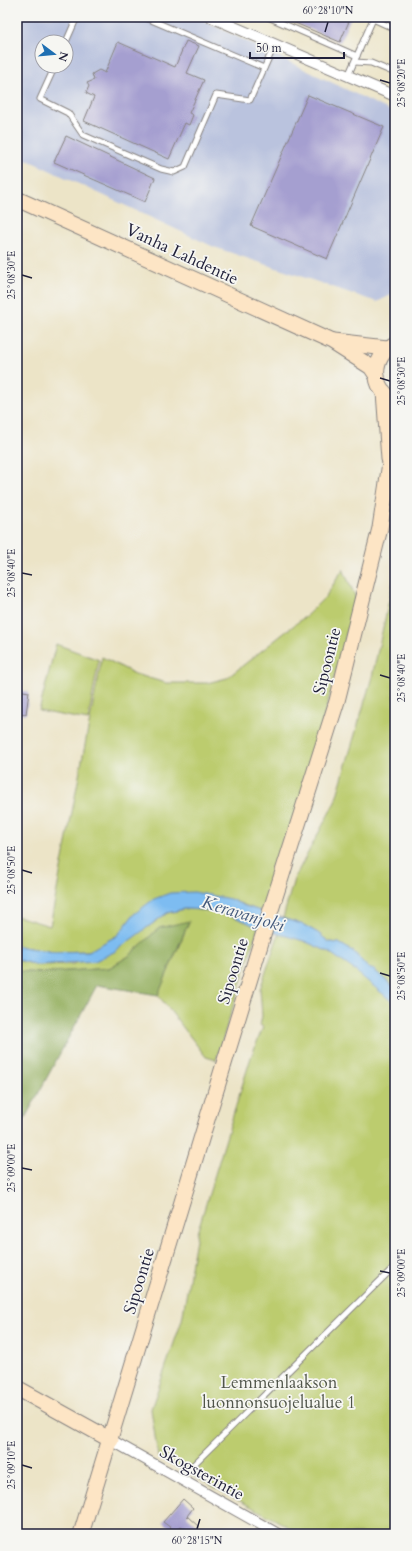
<svg xmlns="http://www.w3.org/2000/svg" width="412" height="1551" viewBox="0 0 412 1551" font-family="Cardo,serif">
  <style>
    .industrial { fill: #bac3de; fill-rule: evenodd }
    .green { fill: #bccc6e; stroke: #6f7754 }
    .forest { fill: #95b061; stroke: #5c694e }
    .water { fill: #7dbcf1; stroke: #506f96 }
    .building { fill: #a59fd0 }
    .lines { fill: none; stroke-linecap: round; stroke-linejoin: round }
    .lane-casing { stroke: #878381; stroke-width: 7 }
    .street-casing { stroke: #878381; stroke-width: 12 }
    .secondary-casing { stroke: #878381; stroke-width: 17 }
    .lane { stroke: #fff; stroke-width: 5 }
    .street { stroke: #fff; stroke-width: 10 }
    .secondary { stroke: #fde5c5; stroke-width: 15 }
    .ticks { fill: none; stroke: #22223b; stroke-width: 1.5 }
    .labels { text-anchor: middle; dominant-baseline: central; stroke-width: 3.5; stroke-linejoin: round; paint-order: stroke }
    .street-label { font-size: 17px; fill: #22223b; stroke: #f6f6f2 }
    .park-label { font-size: 17px; fill: #50554a; stroke: #f6f6f2 }
    .water-label { font-size: 18px; font-style: italic; fill: #42587b; stroke: #f6f6f2 }
    .neatline { fill: none; stroke: #22223b; stroke-width: 1.5 }
    .ticks-label { font-size: 10px; text-anchor: middle; fill: #22223b }
  </style>
  <rect width="100%" height="100%" fill="#f6f6f2"/>
  <filter id="ink" filterUnits="userSpaceOnUse"><feTurbulence type="fractalNoise" baseFrequency=".025" numOctaves="2"/><feDisplacementMap in="SourceGraphic" scale="8" xChannelSelector="R" yChannelSelector="G"/><feConvolveMatrix kernelMatrix="1 2 1 2 8 2 1 2 1" color-interpolation-filters="sRGB"/></filter>
  <filter id="wash" filterUnits="userSpaceOnUse"><feTurbulence type="fractalNoise" baseFrequency=".012" numOctaves="4" result="noise"/><feDisplacementMap in="SourceGraphic" scale="16" xChannelSelector="R" yChannelSelector="G"/><feGaussianBlur stdDeviation="0.9" result="paint"/><feColorMatrix in="noise" values="0 0 0 0 0 0 0 0 0 0 0 0 0 0 0 0 0 1.4 0 .05"/><feComposite in="paint" operator="in"/></filter>
  <g filter="url(#wash)">
    <rect width="100%" height="100%" fill="#ece4c7"/>
    <path class="industrial" d="M 17,17 L 196,17 L 395,113 L 395,293 L 377,302 L 214,247 L 17,155 ZM 42,42 L 66,42 L 66,66 L 42,66 Z"/>
    <g class="green">
      <path d="M 343,569 L 356,598 L 279,883 L 270,877 L 271,883 L 263,912 C 247,907 233,899 218,897 L 134,914 L 118,935 L 89,951 L 54,952 L 17,946 L 17,916 L 50,926 L 102,657 L 135,674 L 166,683 L 207,683 L 227,678 L 307,615 L 326,596 Z"/>
      <path d="M 395,574 L 395,988 L 374,970 L 368,968 L 354,952 L 339,943 L 329,942 L 318,933 L 304,925 L 283,918 L 294,879 L 335,802 L 372,677 Z"/>
      <path d="M 56,644 L 99,660 L 88,720 L 39,711 Z"/>
      <path d="M 184,909 C 212,910 233,914 258,928 L 216,1060 L 206,1057 L 158,995 L 189,922 L 159,928 L 129,956 L 109,968 L 41,973 L 17,971 L 17,960 L 38,965 L 74,964 L 148,927 L 167,913 Z"/>
      <path d="M 279,933 C 296,938 314,944 330,953 C 354,966 374,987 395,1004 L 395,1534 L 302,1534 L 158,1457 L 151,1409 L 182,1320 L 197,1233 L 251,1057 L 263,1027 L 260,1025 L 262,1016 L 260,989 Z"/>
    </g>
    <path class="forest" d="M 189,921 L 158,995 L 97,985 L 17,1133 L 17,971 L 41,973 L 109,968 L 129,956 L 159,928 Z"/>
    <path class="water" d="M 194,892 L 230,899 L 245,906 L 304,925 L 318,933 L 329,942 L 339,943 L 354,952 L 368,968 L 374,970 L 395,988 L 395,1004 L 353,969 L 329,952 L 304,941 L 258,928 L 245,921 L 226,914 L 209,910 L 184,909 L 167,913 L 114,952 L 95,961 L 38,965 L 17,960 L 17,946 L 54,952 L 89,951 L 118,935 L 134,914 L 154,899 L 170,893 Z"/>
    <g id="blocks">
      <g class="building">
        <path d="M 281,17 L 351,17 L 340,42 Z"/>
        <path d="M 186,41 L 199,46 L 187,73 L 204,80 L 189,113 L 193,115 L 189,125 L 185,123 L 169,159 L 84,121 L 94,97 L 86,93 L 89,86 L 87,83 L 94,80 L 92,74 L 99,70 L 105,73 L 118,42 L 175,67 Z"/>
        <path d="M 308,95 L 384,127 L 327,259 L 251,226 Z"/>
        <path d="M 66,136 L 155,178 L 145,202 L 54,162 Z"/>
        <path d="M 17,690 L 29,692 L 26,714 L 17,713 Z"/>
        <path d="M 183,1499 L 193,1508 L 187,1516 L 199,1527 L 194,1534 L 181,1526 L 175,1531 L 163,1522 Z"/>
      </g>
    </g>
  </g>
  <g filter="url(#ink)">
    <use href="#blocks" fill-opacity="0" stroke="#878381" stroke-width="1"/>
    <g class="lines">
      <defs>
        <g id="lane">
          <path d="M 144,17 L 264,68"/>
          <path d="M 268,17 L 357,56"/>
          <path d="M 66,42 L 77,17"/>
          <path d="M 355,62 L 371,63 L 395,73"/>
          <path d="M 55,66 L 40,99 L 68,113 L 83,135 L 161,169 L 174,172 L 185,167 L 216,95 L 250,100 L 275,44"/>
          <path d="M 348,76 L 373,19 L 395,29"/>
          <path d="M 180,1478 L 395,1266"/>
        </g>
        <g id="street">
          <path d="M 211,17 L 395,96"/>
          <path d="M 111,1440 L 278,1534"/>
        </g>
        <g id="secondary">
          <path d="M 17,199 L 332,342 L 371,367 L 377,376"/>
          <path d="M 333,342 L 387,348"/>
          <path d="M 395,343 C 371,358 370,388 395,401"/>
          <path d="M 384,392 L 389,459"/>
          <path d="M 17,1388 L 111,1440"/>
          <path d="M 81,1534 L 268,919 L 337,701 L 380,528 L 390,463 L 395,446"/>
        </g>
      </defs>
      <use href="#lane" class="lane-casing"/>
      <use href="#street" class="street-casing"/>
      <use href="#secondary" class="secondary-casing"/>
      <use href="#lane" class="lane"/>
      <use href="#street" class="street"/>
      <use href="#secondary" class="secondary"/>
    </g>
  </g>
  <path class="ticks" d="M 325,32 L 328,22M 380,80 L 390,83M 22,275 L 32,278M 380,378 L 390,381M 22,573 L 32,575M 380,675 L 390,678M 22,870 L 32,873M 380,973 L 390,976M 22,1168 L 32,1170M 380,1271 L 390,1273M 22,1465 L 32,1468M 197,1529 L 200,1519"/>
  <g class="labels">
    <g class="street-label">
      <text transform="translate(182 254) rotate(25)">Vanha Lahdentie</text>
      <text transform="translate(327 661) rotate(-76)">Sipoontie</text>
      <text transform="translate(233 971) rotate(-73)">Sipoontie</text>
      <text transform="translate(139 1281) rotate(-73)">Sipoontie</text>
      <text transform="translate(202 1473) rotate(29)">Skogsterintie</text>
    </g>
    <g class="park-label">
      <text x="279" y="1382">Lemmenlaakson<tspan x="279" dy="20">luonnonsuojelualue 1</tspan></text>
    </g>
    <g class="water-label">
      <text transform="translate(243 914) rotate(17)">Keravanjoki</text>
    </g>
  </g>
  <rect width="412" height="1551" fill="none" stroke="#f6f6f2" stroke-width="44"/>
  <g transform="translate(54 54) rotate(106)"><circle r="19" fill="#f6f6f2" stroke="#a1a1a9"/>
  <path d="M0-3L7 15L0 10L-7 15Z" fill="#1f6fb2"/>
  <text y="-6" font-size="11" font-weight="bold" text-anchor="middle" fill="#22223b">N</text>
  </g>
  <path d="M250 52v6h94v-6" fill="none" stroke="#22223b" stroke-width="2"/>
  <text x="256" y="52" font-size="12" fill="#22223b" stroke="#f6f6f2" stroke-width="3" paint-order="stroke">50 m</text>
  <rect x="22" y="22" width="368" height="1507" class="neatline"/>
  <g class="ticks-label">
    <text x="328" y="14">60°28'10"N</text>
    <text transform="translate(401 83) rotate(-90)" y="4">25°08'20"E</text>
    <text transform="translate(11 275) rotate(-90)" y="4">25°08'30"E</text>
    <text transform="translate(401 381) rotate(-90)" y="4">25°08'30"E</text>
    <text transform="translate(11 573) rotate(-90)" y="4">25°08'40"E</text>
    <text transform="translate(401 678) rotate(-90)" y="4">25°08'40"E</text>
    <text transform="translate(11 870) rotate(-90)" y="4">25°08'50"E</text>
    <text transform="translate(401 976) rotate(-90)" y="4">25°08'50"E</text>
    <text transform="translate(11 1168) rotate(-90)" y="4">25°09'00"E</text>
    <text transform="translate(401 1273) rotate(-90)" y="4">25°09'00"E</text>
    <text transform="translate(11 1465) rotate(-90)" y="4">25°09'10"E</text>
    <text x="197" y="1544">60°28'15"N</text>
  </g>
</svg>
